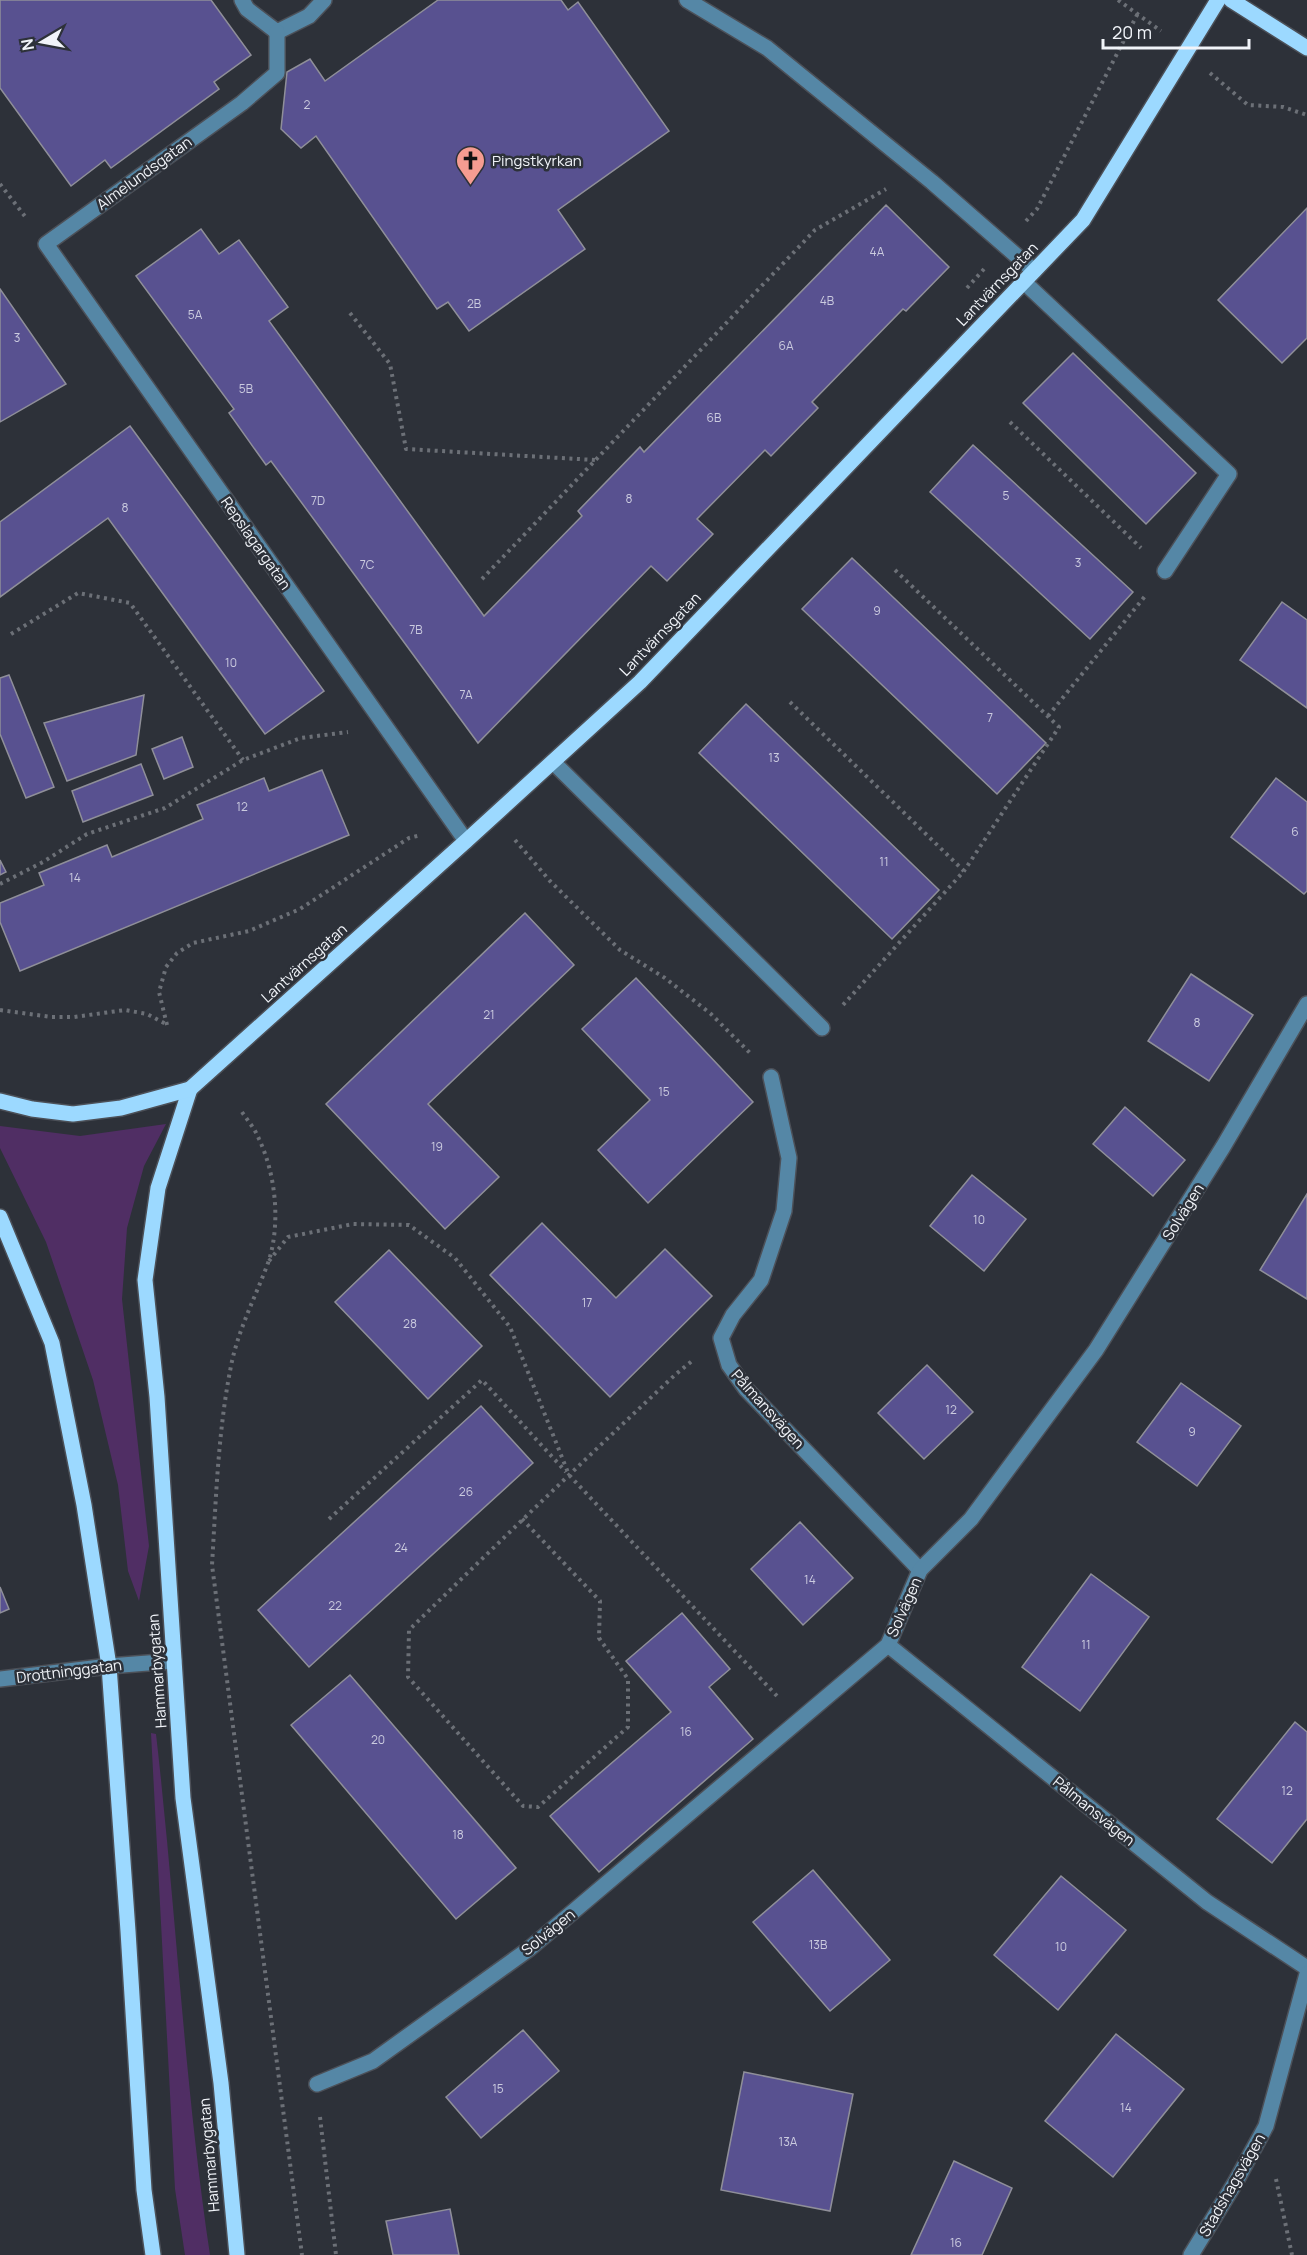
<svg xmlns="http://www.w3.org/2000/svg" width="1307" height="2255" viewBox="0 0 1307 2255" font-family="Manrope,sans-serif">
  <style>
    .green { fill: #502e64 }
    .building { fill: #585190; stroke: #8f8f99; stroke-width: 1.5 }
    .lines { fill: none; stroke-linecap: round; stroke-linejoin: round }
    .minor-casing { stroke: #4c5058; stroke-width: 18 }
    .major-casing { stroke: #4c5058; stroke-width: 18 }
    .path { stroke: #6c7077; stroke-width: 4; stroke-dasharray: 3 4.5; stroke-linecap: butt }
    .minor { stroke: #5587a6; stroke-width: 15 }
    .major { stroke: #9cd9ff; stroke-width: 15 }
    .labels { text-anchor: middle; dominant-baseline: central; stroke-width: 5; stroke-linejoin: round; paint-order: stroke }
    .number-label { font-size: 12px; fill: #cbcbdf }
    .poi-label { font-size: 15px; fill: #f1f4f9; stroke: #2d3139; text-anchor: start }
    .street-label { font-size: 15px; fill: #f1f4f9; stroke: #2d3139 }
  </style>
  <rect width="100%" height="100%" fill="#2d3139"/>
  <g class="green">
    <path d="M 166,1124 L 144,1166 L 127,1228 L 122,1299 L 149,1546 L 139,1601 L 128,1571 L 118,1485 L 93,1380 L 46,1242 L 0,1148 L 0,1126 L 80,1136 Z"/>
    <path d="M 151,1733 L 156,1734 C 176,1908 184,2082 210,2255 L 185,2255 L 175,2189 Z"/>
  </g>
  <g class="building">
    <path d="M 0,0 L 211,0 L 251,55 L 214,82 L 219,89 L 111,168 L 105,160 L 71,186 L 0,88 Z"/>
    <path d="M 438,0 L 561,0 L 568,10 L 578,2 L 669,131 L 558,210 L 585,249 L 469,331 L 448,302 L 437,309 L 316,136 L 301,148 L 281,129 L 287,72 L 310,59 L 325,81 Z"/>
    <path d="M 886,205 L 949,267 L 906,311 L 903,309 L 812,402 L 818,408 L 771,456 L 765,450 L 697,519 L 713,534 L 667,581 L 651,566 L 478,743 L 271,461 L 266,465 L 229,413 L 234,409 L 136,276 L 201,229 L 219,254 L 239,240 L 288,307 L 269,321 L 484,616 L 582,516 L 578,511 L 640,447 L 644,452 Z"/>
    <path d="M 1307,208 L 1307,338 L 1282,363 L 1218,300 Z"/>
    <path d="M 0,289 L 66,384 L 0,422 Z"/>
    <path d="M 1073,353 L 1196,473 L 1146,524 L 1023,403 Z"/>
    <path d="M 130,426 L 324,691 L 265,734 L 108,518 L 0,597 L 0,522 Z"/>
    <path d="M 973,445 L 1133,592 L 1090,639 L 930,492 Z"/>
    <path d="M 852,558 L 1046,743 L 997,794 L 802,609 Z"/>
    <path d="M 1282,602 L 1307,620 L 1307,708 L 1240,660 Z"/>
    <path d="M 9,675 L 54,787 L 26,798 L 0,734 L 0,678 Z"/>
    <path d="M 144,695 L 136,755 L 67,781 L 44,723 Z"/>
    <path d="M 746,704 L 939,890 L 892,939 L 699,753 Z"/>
    <path d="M 182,737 L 193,767 L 164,779 L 152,749 Z"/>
    <path d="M 141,764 L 153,795 L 83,822 L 72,791 Z"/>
    <path d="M 322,770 L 349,835 L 20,971 L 0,922 L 0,903 L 44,885 L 39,873 L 107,845 L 112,857 L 203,819 L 197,805 L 264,778 L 269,791 Z"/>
    <path d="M 1276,778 L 1307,802 L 1307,891 L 1304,894 L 1231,837 Z"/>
    <path d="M 0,860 L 6,872 L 0,875 Z"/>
    <path d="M 525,913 L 574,965 L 428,1104 L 499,1177 L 445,1229 L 326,1104 Z"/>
    <path d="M 1191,974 L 1253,1015 L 1209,1081 L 1148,1041 Z"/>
    <path d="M 636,978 L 753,1102 L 648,1203 L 598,1150 L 650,1100 L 582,1029 Z"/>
    <path d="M 1125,1107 L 1185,1160 L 1153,1196 L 1093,1144 Z"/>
    <path d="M 972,1175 L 1026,1219 L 984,1271 L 930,1226 Z"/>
    <path d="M 1307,1194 L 1307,1299 L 1260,1270 Z"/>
    <path d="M 542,1223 L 616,1298 L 665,1249 L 712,1296 L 610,1397 L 490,1275 Z"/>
    <path d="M 389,1250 L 482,1346 L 428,1399 L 335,1302 Z"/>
    <path d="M 927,1365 L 973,1412 L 924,1459 L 878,1413 Z"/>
    <path d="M 1181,1383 L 1241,1426 L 1197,1486 L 1137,1442 Z"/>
    <path d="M 481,1406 L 533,1463 L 309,1667 L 258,1610 Z"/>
    <path d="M 800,1522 L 853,1578 L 803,1625 L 751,1569 Z"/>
    <path d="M 1091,1574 L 1149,1617 L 1080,1711 L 1022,1667 Z"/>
    <path d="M 0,1587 L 9,1609 L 0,1613 Z"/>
    <path d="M 682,1613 L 730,1669 L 709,1687 L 753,1739 L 599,1872 L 550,1816 L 671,1712 L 626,1661 Z"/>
    <path d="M 350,1675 L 516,1868 L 456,1919 L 291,1725 Z"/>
    <path d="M 1295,1722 L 1307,1732 L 1307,1819 L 1272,1863 L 1217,1819 Z"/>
    <path d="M 813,1870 L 890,1960 L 830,2011 L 753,1922 Z"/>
    <path d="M 1061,1876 L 1126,1930 L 1058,2010 L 994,1955 Z"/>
    <path d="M 523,2030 L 559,2071 L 481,2138 L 446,2097 Z"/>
    <path d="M 1116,2034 L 1184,2089 L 1113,2177 L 1045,2121 Z"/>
    <path d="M 744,2072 L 853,2094 L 830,2211 L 721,2190 Z"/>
    <path d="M 954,2161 L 1012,2188 L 982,2255 L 911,2255 Z"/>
    <path d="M 450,2209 L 459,2255 L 393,2255 L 386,2221 Z"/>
  </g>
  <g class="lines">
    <defs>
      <g id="minor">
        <path d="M 242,0 L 247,9 L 277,32 L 309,16 L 324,0"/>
        <path d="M 687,0 L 767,48 L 932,182 L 1034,271"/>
        <path d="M 277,32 L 277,73 L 242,103 L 46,244 L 466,841"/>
        <path d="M 1024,282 L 1229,474 L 1165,571"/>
        <path d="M 553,762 L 822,1028"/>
        <path d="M 771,1077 L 789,1158 L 784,1211 L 761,1280 L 733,1315 L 721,1338 L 729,1365 L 746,1389 L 920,1570"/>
        <path d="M 888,1645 L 1207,1902 L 1307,1968"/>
        <path d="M 0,1679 L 109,1666 L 174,1661"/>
        <path d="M 317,2084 L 373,2061 L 529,1949 L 888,1645 L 920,1570 L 971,1519 L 1096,1350 L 1223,1147 L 1307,1004"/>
        <path d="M 1191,2255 L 1235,2183 L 1266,2126 L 1307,1974"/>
      </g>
      <g id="major">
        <path d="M 1231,0 L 1307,48"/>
        <path d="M 190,1089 L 158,1188 L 145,1280 L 157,1397 L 183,1798 L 221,2083 L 237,2255"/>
        <path d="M 0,1101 L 32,1109 L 73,1114 L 121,1108 L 190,1089 L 466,841 L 640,682 L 1083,220 L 1218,0"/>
        <path d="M 0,1217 L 52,1343 L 84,1505 L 109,1666 L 128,1931 L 144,2190 L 153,2255"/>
      </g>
    </defs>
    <use href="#minor" class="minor-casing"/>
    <use href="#major" class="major-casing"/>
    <g class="path">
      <path d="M 1118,0 L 1161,31"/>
      <path d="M 1210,73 L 1248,105 L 1283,107 L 1307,115"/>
      <path d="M 0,184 L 27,219"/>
      <path d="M 1026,221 L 1037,209 L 1138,13"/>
      <path d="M 967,288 L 984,269"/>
      <path d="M 350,313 L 390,364 L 406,449 L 595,460"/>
      <path d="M 1010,422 L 1141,548"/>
      <path d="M 895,570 L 1059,727 L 964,871"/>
      <path d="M 482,579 L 815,230 L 886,189"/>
      <path d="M 11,634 L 78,593 L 130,603 L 243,760"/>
      <path d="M 790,702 L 964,871 L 843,1005"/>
      <path d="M 1048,716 L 1146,595"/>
      <path d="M 515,840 L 550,881 L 620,950 L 665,978 L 711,1014 L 750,1053"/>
      <path d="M 0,884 L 43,862 L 87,834 L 165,808 L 243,760 L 301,738 L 348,732"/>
      <path d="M 0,1010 L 52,1017 L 74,1017 L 125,1010 L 147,1014 L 166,1024"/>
      <path d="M 167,1025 L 159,992 L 166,967 L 177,953 L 193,943 L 249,931 L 300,909 L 409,838 L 421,835"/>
      <path d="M 242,1112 C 248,1121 255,1129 259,1139 C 276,1175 281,1225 268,1263 C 255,1298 238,1330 231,1366 C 218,1431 216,1499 212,1565 L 302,2255"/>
      <path d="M 269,1261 L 288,1237 L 353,1224 L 409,1225 L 455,1258 L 510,1327 L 569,1475 L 777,1696"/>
      <path d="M 329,1519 L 482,1380 L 566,1472"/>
      <path d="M 522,1519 L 600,1601 L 599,1638 L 628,1679 L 628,1727 L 538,1807 L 523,1806 L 408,1677 L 409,1630 C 497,1544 586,1458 676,1374 L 692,1361"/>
      <path d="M 320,2117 L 336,2255"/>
      <path d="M 1276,2179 L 1292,2255"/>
    </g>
    <use href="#minor" class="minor"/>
    <use href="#major" class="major"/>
  </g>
  <defs>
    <symbol id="church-pin" viewBox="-11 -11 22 30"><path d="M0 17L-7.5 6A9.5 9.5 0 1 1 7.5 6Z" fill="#f59c91" stroke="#2d3139"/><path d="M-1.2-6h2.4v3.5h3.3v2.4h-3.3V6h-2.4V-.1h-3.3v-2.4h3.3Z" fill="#111"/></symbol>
  </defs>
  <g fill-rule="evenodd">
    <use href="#church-pin" x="454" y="144" width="33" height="45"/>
  </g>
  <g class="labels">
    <g class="number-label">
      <text x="307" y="104">2</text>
      <text x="877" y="251">4A</text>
      <text x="827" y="300">4B</text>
      <text x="474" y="303">2B</text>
      <text x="195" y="314">5A</text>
      <text x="17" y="337">3</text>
      <text x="786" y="345">6A</text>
      <text x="246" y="388">5B</text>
      <text x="714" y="417">6B</text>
      <text x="1006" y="495">5</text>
      <text x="629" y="498">8</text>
      <text x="318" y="500">7D</text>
      <text x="125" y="507">8</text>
      <text x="1078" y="562">3</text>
      <text x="367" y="564">7C</text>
      <text x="877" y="610">9</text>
      <text x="416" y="629">7B</text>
      <text x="231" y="662">10</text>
      <text x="466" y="694">7A</text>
      <text x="990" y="717">7</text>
      <text x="774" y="757">13</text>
      <text x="242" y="806">12</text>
      <text x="1295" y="831">6</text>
      <text x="884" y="861">11</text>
      <text x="75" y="877">14</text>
      <text x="489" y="1014">21</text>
      <text x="1197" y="1022">8</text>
      <text x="664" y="1091">15</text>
      <text x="437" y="1146">19</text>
      <text x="979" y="1219">10</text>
      <text x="587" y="1302">17</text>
      <text x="410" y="1323">28</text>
      <text x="951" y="1409">12</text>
      <text x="1192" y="1431">9</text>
      <text x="466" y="1491">26</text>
      <text x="401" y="1547">24</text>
      <text x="810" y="1579">14</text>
      <text x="335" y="1605">22</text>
      <text x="1086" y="1644">11</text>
      <text x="686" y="1731">16</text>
      <text x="378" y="1739">20</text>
      <text x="1287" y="1790">12</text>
      <text x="458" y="1834">18</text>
      <text x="818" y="1944">13B</text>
      <text x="1061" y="1946">10</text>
      <text x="498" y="2088">15</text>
      <text x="1126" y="2107">14</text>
      <text x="788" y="2141">13A</text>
      <text x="956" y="2242">16</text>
    </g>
    <g class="poi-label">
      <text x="492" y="160">Pingstkyrkan</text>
    </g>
    <g class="street-label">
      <text transform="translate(144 173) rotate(-36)">Almelundsgatan</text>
      <text transform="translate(997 284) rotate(-46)">Lantvärnsgatan</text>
      <text transform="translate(256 543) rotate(55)">Repslagargatan</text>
      <text transform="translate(660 634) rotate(-46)">Lantvärnsgatan</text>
      <text transform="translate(304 963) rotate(-42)">Lantvärnsgatan</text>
      <text transform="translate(1183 1212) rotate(-58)">Solvägen</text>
      <text transform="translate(768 1409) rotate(48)">Pålmansvägen</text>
      <text transform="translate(904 1607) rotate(-66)">Solvägen</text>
      <text transform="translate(69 1671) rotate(-7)">Drottninggatan</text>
      <text transform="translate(157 1671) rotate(-94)">Hammarbygatan</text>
      <text transform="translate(1094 1811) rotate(39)">Pålmansvägen</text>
      <text transform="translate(548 1932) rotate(-39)">Solvägen</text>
      <text transform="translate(209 2155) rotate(-95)">Hammarbygatan</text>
      <text transform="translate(1232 2185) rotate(-60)">Stadshagsvägen</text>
    </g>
  </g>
  <g transform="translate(42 42) rotate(260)" stroke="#2d3139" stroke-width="4.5" paint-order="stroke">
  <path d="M0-4.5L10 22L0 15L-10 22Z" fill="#f1f4f9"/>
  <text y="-9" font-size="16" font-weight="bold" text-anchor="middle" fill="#f1f4f9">N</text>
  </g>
  <path d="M1103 39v9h146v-9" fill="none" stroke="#f1f4f9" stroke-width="3"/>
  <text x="1112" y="39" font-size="18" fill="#f1f4f9" stroke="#2d3139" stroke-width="4.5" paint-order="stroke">20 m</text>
</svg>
